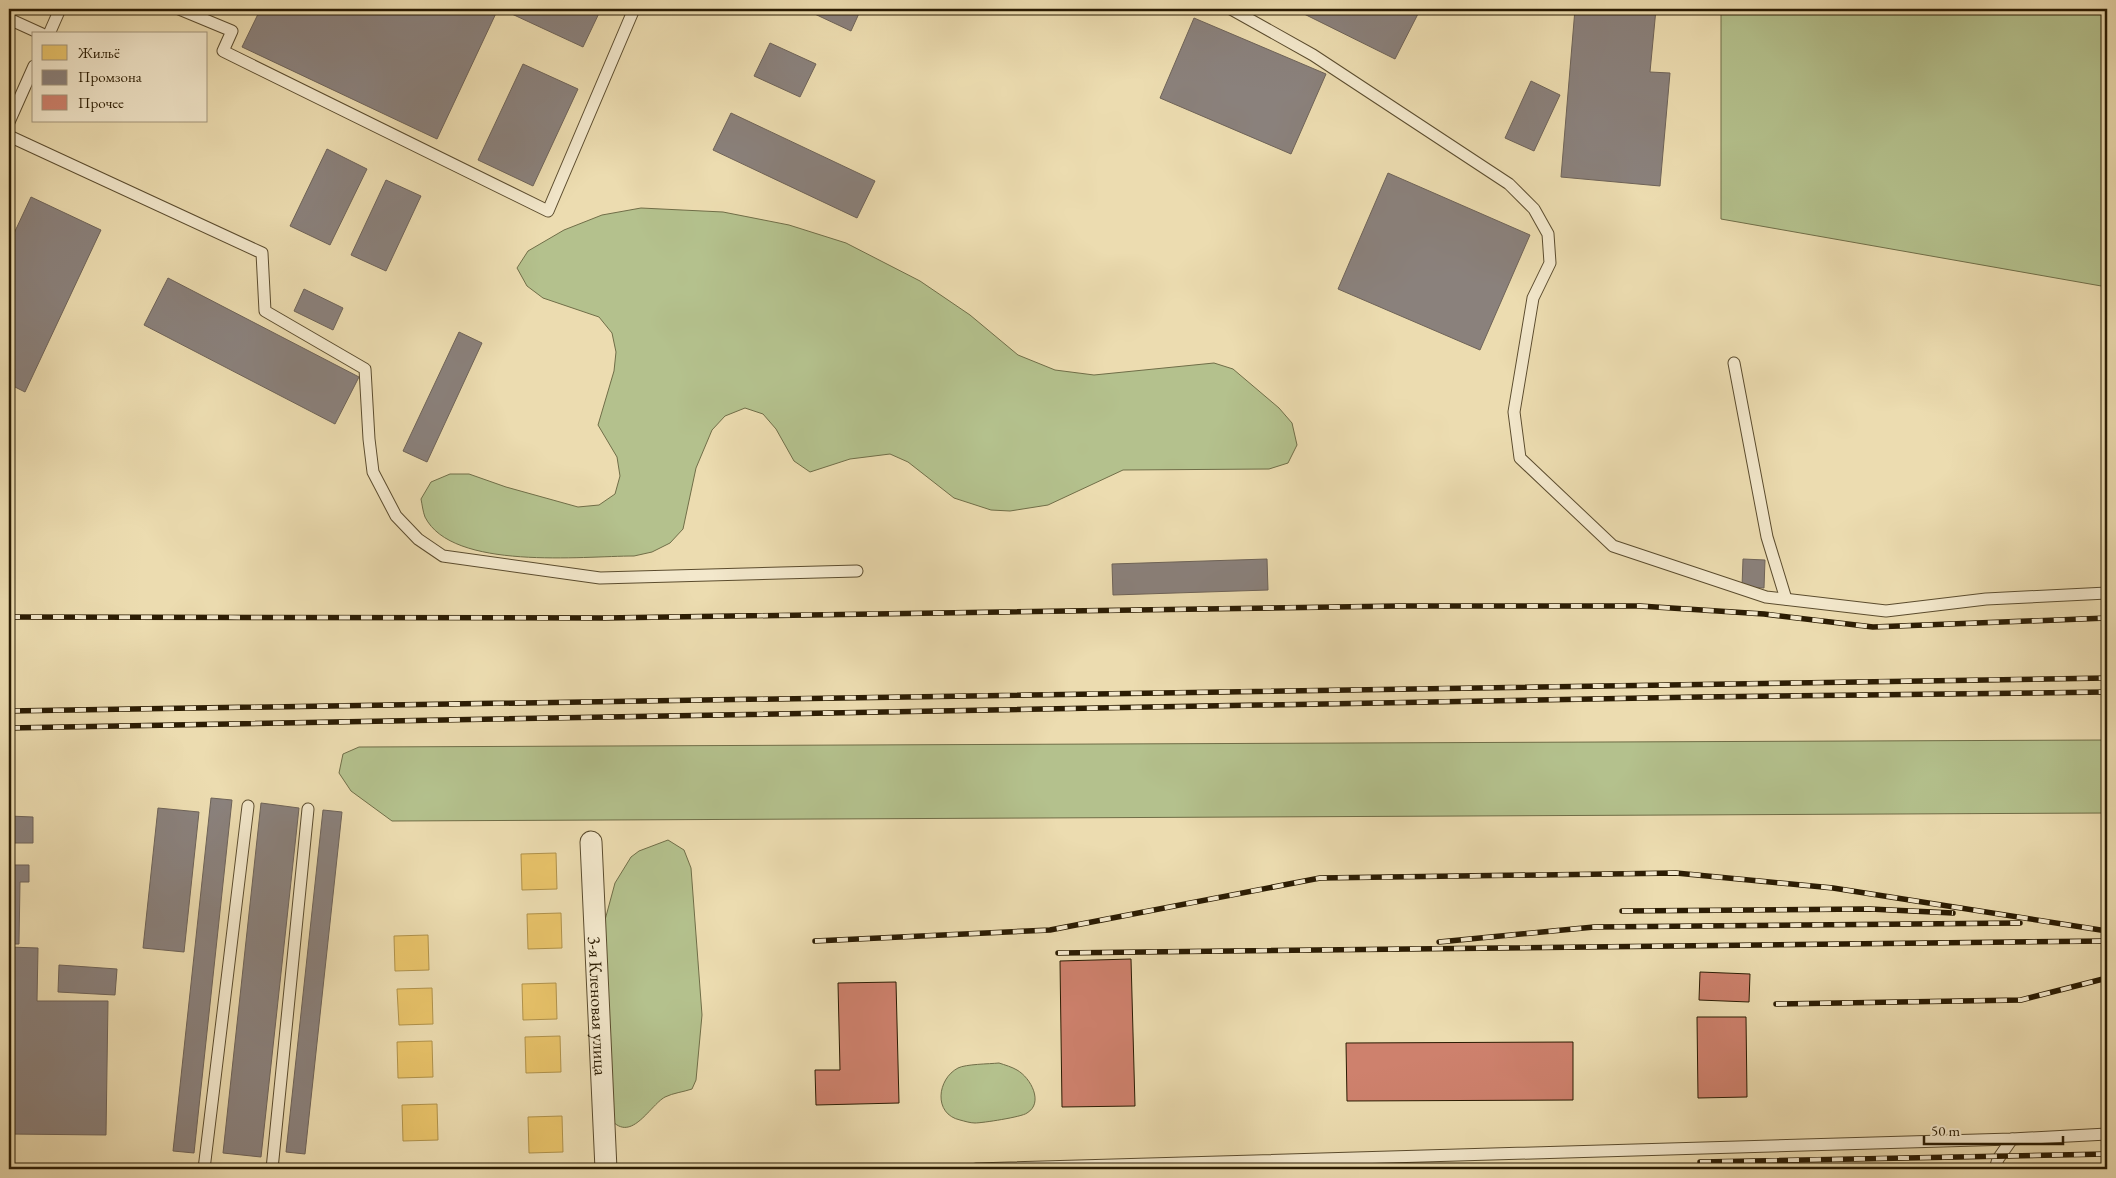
<svg xmlns="http://www.w3.org/2000/svg" width="2116" height="1178" viewBox="0 0 2116 1178" font-family="'EB Garamond',serif">
  <style>
    .green { fill: #b4c18d; stroke: #706e48 }
    .homes { fill: #e9c46a; stroke: #b0924b }
    .industry { fill: #8a817c; stroke: #6e6358 }
    .building { fill: #ce816d; stroke: #2b1c03 }
    .lines { fill: none; stroke-linecap: round; stroke-linejoin: round }
    .service-casing { stroke: #5b4c2e; stroke-width: 13 }
    .minor-casing { stroke: #5b4c2e; stroke-width: 23 }
    .service { stroke: #f3e8cc; stroke-width: 11 }
    .minor { stroke: #f3e8cc; stroke-width: 21 }
    .rail-casing { stroke: #2b1c03; stroke-width: 5.5 }
    .rail { stroke: #f3e8cc; stroke-width: 4; stroke-dasharray: 11; stroke-linecap: butt }
    .labels { text-anchor: middle; dominant-baseline: central; stroke-width: 5; stroke-linejoin: round; paint-order: stroke }
    .street-label { font-size: 18px; fill: #2b1c03; stroke: #f3e8cc }
  </style>
  <rect width="100%" height="100%" fill="#ecdcb0"/>
  <filter id="stains"><feTurbulence type="fractalNoise" baseFrequency=".004" numOctaves="4"/><feColorMatrix values="0 0 0 0 .2 0 0 0 0 .09 0 0 0 0 .02 0 0 0 .5 -.17"/></filter>
  <radialGradient id="worn" r=".72"><stop offset=".6" stop-color="#630" stop-opacity="0"/><stop offset="1" stop-color="#630" stop-opacity=".3"/></radialGradient>
  <g class="green">
    <path d="M 1721,9 L 2107,9 L 2107,287 L 1721,219 Z"/>
    <path d="M 641,208 L 723,212 L 789,225 L 846,243 L 920,281 L 970,315 L 1018,355 L 1055,370 L 1094,375 L 1214,363 L 1233,369 L 1279,408 L 1292,423 L 1297,445 L 1288,463 L 1269,469 L 1123,470 L 1048,505 L 1010,511 L 991,510 L 954,498 L 908,462 L 890,454 L 850,459 L 810,472 L 794,461 L 776,429 L 763,414 L 745,408 L 725,416 L 712,430 L 696,468 L 683,529 L 670,543 L 652,552 L 634,556 C 583,556 452,571 425,517 C 423,512 422,504 421,499 L 431,482 L 450,474 L 469,474 L 506,487 L 578,507 L 599,505 L 615,494 L 620,476 L 617,457 L 598,425 L 614,371 L 616,352 L 612,333 L 599,317 L 543,298 L 527,286 L 517,268 L 528,251 L 564,230 L 602,215 Z"/>
    <path d="M 2107,740 L 2107,813 L 392,821 L 351,791 L 339,773 L 343,754 L 359,747 Z"/>
    <path d="M 668,840 L 684,850 L 691,868 L 702,1015 L 696,1080 L 692,1089 C 683,1092 673,1093 665,1097 C 649,1106 630,1146 609,1117 L 605,920 L 615,883 L 631,857 L 639,851 Z"/>
    <path d="M 999,1063 C 1005,1065 1012,1067 1017,1070 C 1031,1078 1044,1103 1027,1113 C 1022,1117 982,1123 975,1123 C 970,1123 964,1121 960,1120 C 933,1114 937,1079 958,1068 C 966,1064 989,1064 999,1063 Z"/>
  </g>
  <g class="homes">
    <path d="M 556,853 L 557,889 L 522,890 L 521,854 Z"/>
    <path d="M 561,913 L 562,948 L 528,949 L 527,914 Z"/>
    <path d="M 428,935 L 429,970 L 395,971 L 394,936 Z"/>
    <path d="M 556,983 L 557,1019 L 523,1020 L 522,984 Z"/>
    <path d="M 432,988 L 433,1024 L 399,1025 L 397,989 Z"/>
    <path d="M 560,1036 L 561,1072 L 526,1073 L 525,1037 Z"/>
    <path d="M 432,1041 L 433,1077 L 398,1078 L 397,1042 Z"/>
    <path d="M 437,1104 L 438,1140 L 403,1141 L 402,1105 Z"/>
    <path d="M 562,1116 L 563,1152 L 529,1153 L 528,1117 Z"/>
  </g>
  <g class="industry">
    <path d="M 253,9 L 498,9 L 437,139 L 242,47 L 259,12 Z"/>
    <path d="M 501,9 L 601,9 L 583,47 Z"/>
    <path d="M 804,9 L 861,9 L 851,31 Z"/>
    <path d="M 1294,9 L 1417,9 L 1420,10 L 1395,59 Z"/>
    <path d="M 1575,9 L 1656,9 L 1650,72 L 1670,73 L 1660,186 L 1561,177 Z"/>
    <path d="M 1194,18 L 1326,74 L 1291,154 L 1160,98 Z"/>
    <path d="M 770,43 L 816,64 L 800,97 L 754,76 Z"/>
    <path d="M 523,64 L 578,89 L 533,186 L 478,160 Z"/>
    <path d="M 1531,81 L 1560,95 L 1534,151 L 1505,138 Z"/>
    <path d="M 731,113 L 875,181 L 857,218 L 713,150 Z"/>
    <path d="M 327,149 L 367,169 L 330,245 L 290,226 Z"/>
    <path d="M 1388,173 L 1530,235 L 1480,350 L 1338,289 Z"/>
    <path d="M 386,180 L 421,196 L 386,271 L 351,255 Z"/>
    <path d="M 31,197 L 101,230 L 25,392 L 9,384 L 9,244 Z"/>
    <path d="M 168,278 L 359,377 L 335,424 L 144,325 Z"/>
    <path d="M 304,289 L 343,308 L 333,330 L 294,311 Z"/>
    <path d="M 459,332 L 482,343 L 427,462 L 403,451 Z"/>
    <path d="M 1267,559 L 1268,590 L 1113,595 L 1112,564 Z"/>
    <path d="M 1743,559 L 1765,560 L 1764,588 L 1742,587 Z"/>
    <path d="M 211,798 L 232,800 L 194,1153 L 173,1151 Z"/>
    <path d="M 261,803 L 299,808 L 261,1157 L 223,1153 Z"/>
    <path d="M 158,808 L 199,812 L 184,952 L 143,948 Z"/>
    <path d="M 323,810 L 342,812 L 305,1154 L 286,1152 Z"/>
    <path d="M 9,816 L 33,817 L 33,843 L 9,843 Z"/>
    <path d="M 9,865 L 29,865 L 29,882 L 20,882 L 19,944 L 9,944 Z"/>
    <path d="M 9,947 L 38,948 L 37,1001 L 108,1001 L 106,1135 L 9,1134 Z"/>
    <path d="M 59,965 L 117,969 L 115,995 L 58,992 Z"/>
  </g>
  <g class="building">
    <path d="M 1131,959 L 1135,1106 L 1062,1107 L 1060,961 Z"/>
    <path d="M 1700,972 L 1750,974 L 1749,1002 L 1699,1000 Z"/>
    <path d="M 896,982 L 899,1103 L 816,1105 L 815,1070 L 840,1070 L 838,983 Z"/>
    <path d="M 1697,1017 L 1746,1017 L 1747,1097 L 1698,1098 Z"/>
    <path d="M 1573,1042 L 1573,1100 L 1347,1101 L 1346,1043 Z"/>
  </g>
  <g class="lines">
    <defs>
      <g id="service">
        <path d="M 179,9 L 232,31 L 223,51 L 548,211 L 634,9"/>
        <path d="M 1231,9 L 1313,55 L 1509,184 L 1534,209 L 1548,234 L 1550,263 L 1533,298 L 1514,412 L 1520,458 L 1613,546 L 1766,597 L 1886,611 L 1986,599 L 2107,593"/>
        <path d="M 9,19 L 42,34"/>
        <path d="M 49,34 L 60,9"/>
        <path d="M 9,122 L 34,66"/>
        <path d="M 9,136 L 262,253 L 265,311 L 365,369 L 369,439 L 373,472 L 396,516 L 418,539 L 443,556 L 600,578 L 857,571"/>
        <path d="M 1734,363 L 1767,537 L 1786,599"/>
        <path d="M 204,1169 L 248,806"/>
        <path d="M 272,1169 L 308,809"/>
        <path d="M 976,1169 L 2012,1139 L 2107,1134"/>
        <path d="M 1995,1169 L 1998,1159 L 2012,1139"/>
      </g>
      <g id="minor">
        <path id="s1" d="M 591,842 L 606,1169"/>
      </g>
    </defs>
    <use href="#service" class="service-casing"/>
    <use href="#minor" class="minor-casing"/>
    <use href="#service" class="service"/>
    <use href="#minor" class="minor"/>
    <defs>
      <g id="rail">
        <path d="M 9,617 L 605,618 L 1399,606 L 1640,606 L 1764,614 L 1873,627 L 2107,618"/>
        <path d="M 9,711 L 2107,678"/>
        <path d="M 9,728 L 1700,697 L 2107,692"/>
        <path d="M 1622,911 L 1870,909 L 1953,913"/>
        <path d="M 815,941 L 1050,930 L 1320,878 L 1676,873 L 1833,888 L 2107,931"/>
        <path d="M 1439,942 L 1594,927 L 2020,923"/>
        <path d="M 1058,953 L 2107,941"/>
        <path d="M 1776,1004 L 2021,1000 L 2107,978"/>
        <path d="M 1700,1162 L 2107,1154"/>
      </g>
    </defs>
    <use href="#rail" class="rail-casing"/>
    <use href="#rail" class="rail"/>
  </g>
  <g class="labels">
    <g class="street-label">
      <text stroke="none"><textPath href="#s1" startOffset="164">3-я Кленовая улица</textPath></text>
    </g>
  </g>
  <rect width="2116" height="1178" fill="none" stroke="#ecdcb0" stroke-width="30"/>
  <rect x="10" y="10" width="2096" height="1158" fill="none" stroke="#2b1c03" stroke-width="2.5"/>
  <rect x="15" y="15" width="2086" height="1148" fill="none" stroke="#2b1c03"/>
  <rect x="32" y="32" width="175" height="90" fill="#f3e8cc" stroke="#a3967c"/>
  <rect x="42" y="45" width="25" height="15" fill="#e9c46a" stroke="#a3967c"/>
  <text x="78" y="58" font-size="15" fill="#2b1c03">Жильё</text>
  <rect x="42" y="70" width="25" height="15" fill="#8a817c" stroke="#a3967c"/>
  <text x="78" y="82" font-size="15" fill="#2b1c03">Промзона</text>
  <rect x="42" y="95" width="25" height="15" fill="#ce816d" stroke="#a3967c"/>
  <text x="78" y="108" font-size="15" fill="#2b1c03">Прочее</text>
  <path d="M1924 1136v8h139v-8" fill="none" stroke="#2b1c03" stroke-width="2.5"/>
  <text x="1931" y="1136" font-size="15" fill="#2b1c03" stroke="#f3e8cc" stroke-width="4" paint-order="stroke">50 m</text>
  <rect width="100%" height="100%" filter="url(#stains)"/>
  <rect width="100%" height="100%" fill="url(#worn)"/>
</svg>
